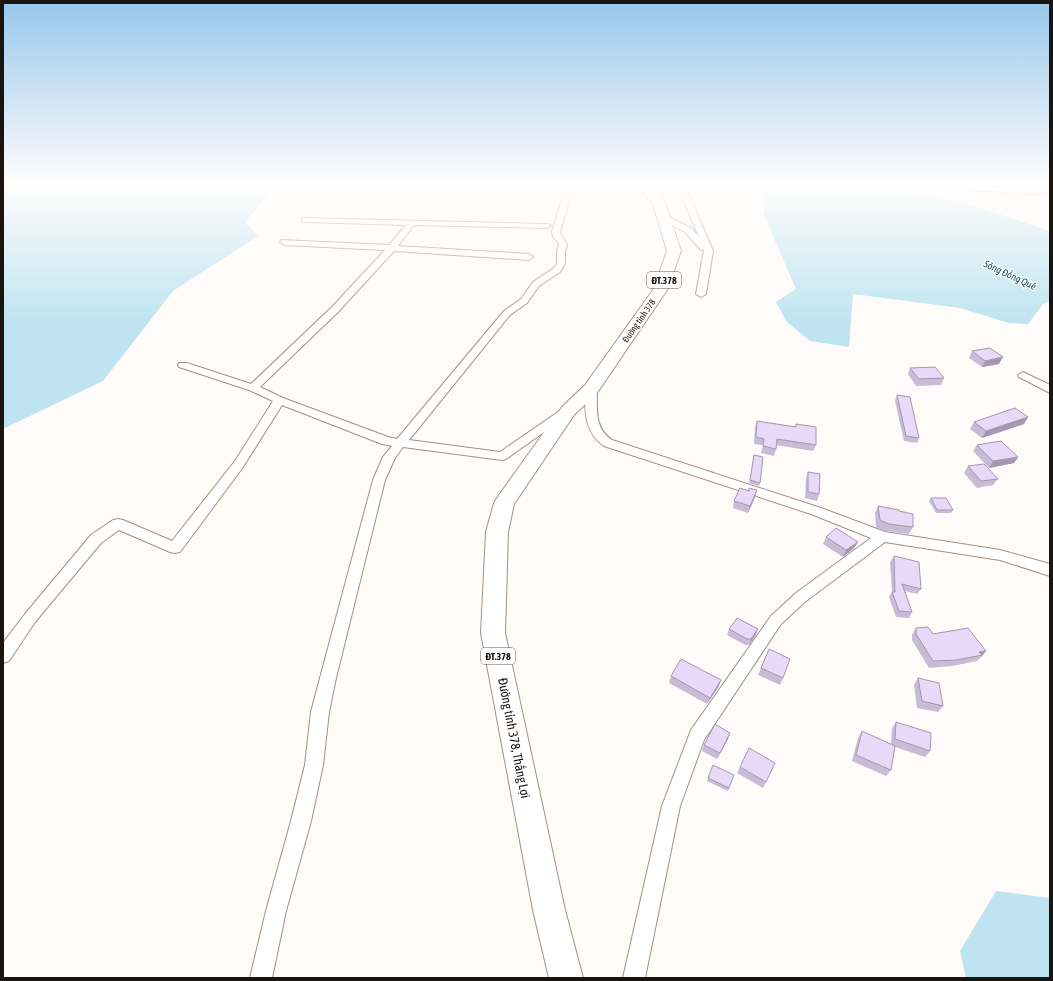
<svg xmlns="http://www.w3.org/2000/svg" width="1053" height="981" viewBox="0 0 1053 981" font-family="'Asap Condensed',sans-serif">
  <style>
    .water { fill: #bee4f1 }
    .lines { fill: none; stroke-linecap: round; stroke-linejoin: round }
    .street-casing { stroke: #a09187; stroke-width: 2 }
    .primary-casing { stroke: #a09187; stroke-width: 2 }
    .street { fill: #fff; fill-rule: evenodd }
    .primary { fill: #fff; fill-rule: evenodd }
    .wall { fill: #c8bbd5 }
    .shaded-wall { fill: #a398ae }
    .building { fill: #e9d9f8; stroke: #a398ae }
    .labels { text-anchor: middle; dominant-baseline: central; stroke-width: 3; stroke-linejoin: round; paint-order: stroke }
    .far-street-label { font-size: 9px; fill: #1a1410; stroke: #fff }
    .far-water-label { font-size: 10px; font-style: italic; fill: #164b5a; stroke: #fff }
    .shield { fill: #fff; stroke: #5f5a58; stroke-width: 1 }
    .shield-label { font-size: 10px; font-weight: bold; fill: #1a1410 }
    .near-street-label { font-size: 13px; fill: #1a1410; stroke: #fff }
  </style>
  <rect width="100%" height="100%" fill="#fefbf8"/>
  <g class="water">
    <path d="M 3,185 L 277,185 L 245,222 L 258,236 L 173,291 L 103,381 L 3,429 Z"/>
    <path d="M 758,185 L 896,185 L 920,193 L 962,202 L 1050,231 L 1050,301 L 1043,304 L 1028,324 L 1009,323 L 960,308 L 853,294 L 849,347 L 810,341 L 787,322 L 776,302 L 796,289 L 763,213 L 765,208 Z"/>
    <path d="M 996,891 L 1050,898 L 1050,978 L 966,978 L 960,951 Z"/>
  </g>
  <g class="lines">
    <defs>
      <g id="street">
        <path d="M 566,185 L 574,185 L 560,232 L 567,245 L 565,252 L 565,264 L 560,272 L 539,286 L 527,303 L 510,315 L 409,440 L 500,452 L 561,410 L 569,410 L 571,413 L 506,459 L 502,460 L 403,447 L 395,458 L 385,480 L 336,678 L 329,712 L 323,765 L 311,821 L 286,911 L 272,978 L 250,978 L 266,911 L 291,821 L 305,765 L 311,712 L 320,678 L 373,480 L 383,457 L 392,446 L 382,444 L 282,405 L 243,467 L 180,552 L 175,553 L 170,552 L 119,530 L 101,543 L 35,622 L 9,661 L 3,663 L 3,643 L 25,614 L 91,535 L 113,520 L 118,519 L 123,520 L 172,541 L 235,461 L 273,401 L 249,390 L 179,367 L 178,365 L 179,363 L 187,363 L 251,384 L 332,307 L 385,250 L 284,245 L 280,242 L 281,240 L 389,245 L 406,225 L 305,222 L 302,222 L 302,218 L 547,224 L 551,226 L 547,228 L 414,225 L 398,246 L 529,254 L 533,257 L 529,260 L 394,251 L 339,311 L 260,387 L 283,398 L 388,437 L 397,439 L 504,311 L 521,299 L 533,282 L 554,268 L 557,264 L 557,252 L 559,245 L 558,242 L 553,237 L 552,232 Z"/>
        <path d="M 635,185 L 643,185 L 662,203 L 658,205 L 655,205 Z"/>
        <path d="M 677,185 L 685,185 L 713,251 L 706,294 L 701,297 L 696,294 L 704,250 L 701,250 L 685,232 L 660,218 L 664,216 L 667,216 L 691,228 L 699,237 Z"/>
        <path d="M 958,185 L 1040,190 L 1050,186 L 1050,191 L 1041,194 L 968,190 Z"/>
        <path d="M 1023,372 L 1050,385 L 1050,393 L 1019,377 L 1018,375 Z"/>
        <path d="M 591,386 L 597,389 C 597,409 594,428 612,440 L 821,508 L 885,532 L 1000,550 L 1050,564 L 1050,576 L 1000,560 L 885,542 L 806,601 L 781,624 L 704,740 L 680,806 L 645,978 L 623,978 L 662,806 L 691,730 L 771,616 L 796,593 L 871,538 L 811,514 L 604,446 C 584,432 585,411 585,389 Z"/>
      </g>
      <path id="primary" d="M 647,185 L 659,185 L 681,251 L 667,290 L 597,393 L 574,415 L 514,504 L 508,532 L 505,633 L 565,910 L 583,978 L 549,978 L 533,910 L 481,633 L 486,532 L 494,503 L 497,498 L 562,407 L 585,385 L 653,290 L 667,251 Z"/>
    </defs>
    <use href="#street" class="street-casing"/>
    <use href="#primary" class="primary-casing"/>
    <use href="#street" class="street"/>
    <use href="#primary" class="primary"/>
  </g>
  <g class="wall">
    <path d="M 972,351 L 999,364 L 982,367 L 969,358 Z"/>
    <path d="M 910,368 L 944,378 L 941,385 L 916,386 L 908,374 Z"/>
    <path d="M 897,395 L 919,438 L 917,443 L 904,441 L 895,401 Z"/>
    <path d="M 1028,417 L 1024,424 L 982,438 L 970,429 L 974,422 Z"/>
    <path d="M 757,421 L 795,427 L 796,424 L 816,445 L 813,451 L 776,445 L 776,449 L 774,456 L 761,453 L 763,445 L 754,444 L 755,427 Z"/>
    <path d="M 977,445 L 1018,457 L 1014,463 L 989,468 L 973,451 Z"/>
    <path d="M 754,455 L 760,483 L 759,486 L 749,483 Z"/>
    <path d="M 968,466 L 998,479 L 993,485 L 977,488 L 964,473 Z"/>
    <path d="M 808,472 L 819,494 L 817,501 L 805,498 L 806,479 Z"/>
    <path d="M 749,488 L 755,497 L 748,513 L 733,508 L 734,501 L 748,491 Z"/>
    <path d="M 931,498 L 953,510 L 951,513 L 936,513 L 929,501 Z"/>
    <path d="M 878,506 L 899,511 L 913,527 L 909,534 L 885,531 L 876,527 L 875,513 Z"/>
    <path d="M 826,537 L 858,542 L 854,548 L 843,557 L 823,544 Z"/>
    <path d="M 894,556 L 921,589 L 917,594 L 905,591 L 912,612 L 909,618 L 896,617 L 889,597 L 892,592 L 890,562 Z"/>
    <path d="M 916,628 L 933,634 L 986,651 L 981,657 L 977,661 L 952,666 L 929,668 L 912,640 L 912,635 Z"/>
    <path d="M 729,629 L 758,629 L 755,636 L 749,645 L 745,645 L 727,635 Z"/>
    <path d="M 769,649 L 783,678 L 780,685 L 758,675 Z"/>
    <path d="M 671,676 L 719,686 L 707,704 L 669,683 Z"/>
    <path d="M 918,678 L 943,706 L 938,712 L 917,708 L 914,685 Z"/>
    <path d="M 896,722 L 930,751 L 925,757 L 895,747 L 891,770 L 886,776 L 852,761 L 858,738 L 862,731 L 891,744 L 892,728 Z"/>
    <path d="M 730,733 L 728,739 L 717,759 L 702,751 L 704,745 Z"/>
    <path d="M 713,765 L 734,775 L 728,791 L 707,781 Z"/>
    <path d="M 740,767 L 766,782 L 763,788 L 737,773 Z"/>
  </g>
  <g class="shaded-wall">
    <path d="M 1003,357 L 999,364 L 982,367 L 985,361 Z"/>
    <path d="M 1028,417 L 1024,424 L 982,438 L 986,431 Z"/>
    <path d="M 1018,457 L 1014,463 L 989,468 L 993,461 Z"/>
    <path d="M 757,490 L 755,497 L 748,513 L 750,506 Z"/>
    <path d="M 858,542 L 854,548 L 843,557 L 846,550 Z"/>
    <path d="M 758,629 L 755,636 L 749,645 L 751,639 Z"/>
    <path d="M 986,651 L 981,657 L 980,658 L 982,655 L 979,652 Z"/>
    <path d="M 721,680 L 719,686 L 707,704 L 710,698 Z"/>
    <path d="M 730,733 L 728,739 L 717,759 Z"/>
  </g>
  <g class="building">
    <path d="M 990,348 L 1003,357 L 985,361 L 972,351 Z"/>
    <path d="M 935,367 L 944,378 L 919,379 L 910,368 Z"/>
    <path d="M 897,395 L 910,397 L 919,438 L 906,436 Z"/>
    <path d="M 1015,408 L 1028,417 L 986,431 L 974,422 Z"/>
    <path d="M 757,421 L 796,427 L 796,424 L 816,427 L 816,445 L 777,439 L 776,449 L 763,446 L 764,439 L 756,437 Z"/>
    <path d="M 1001,441 L 1018,457 L 993,461 L 977,445 Z"/>
    <path d="M 754,455 L 763,457 L 760,483 L 750,480 Z"/>
    <path d="M 984,464 L 998,479 L 981,481 L 968,466 Z"/>
    <path d="M 808,472 L 820,474 L 819,494 L 808,492 Z"/>
    <path d="M 740,488 L 749,491 L 749,488 L 757,490 L 750,506 L 734,501 Z"/>
    <path d="M 931,498 L 946,498 L 953,510 L 937,510 Z"/>
    <path d="M 878,506 L 899,510 L 899,511 L 913,514 L 913,527 L 889,524 L 880,520 Z"/>
    <path d="M 836,528 L 858,542 L 846,550 L 826,537 Z"/>
    <path d="M 894,556 L 919,562 L 921,589 L 902,584 L 912,612 L 899,611 L 892,592 L 895,592 Z"/>
    <path d="M 737,618 L 758,629 L 751,639 L 747,639 L 729,629 Z"/>
    <path d="M 928,627 L 933,634 L 968,628 L 986,651 L 979,652 L 982,655 L 957,660 L 933,661 L 916,634 L 916,628 Z"/>
    <path d="M 769,649 L 790,659 L 783,678 L 761,668 Z"/>
    <path d="M 681,659 L 721,680 L 710,698 L 671,676 Z"/>
    <path d="M 918,678 L 939,683 L 943,706 L 922,701 Z"/>
    <path d="M 896,722 L 931,733 L 930,751 L 895,739 Z"/>
    <path d="M 715,724 L 730,733 L 720,753 L 704,745 Z"/>
    <path d="M 862,731 L 895,746 L 891,770 L 856,755 Z"/>
    <path d="M 749,748 L 775,763 L 766,782 L 740,767 Z"/>
    <path d="M 713,765 L 734,775 L 729,788 L 708,778 Z"/>
  </g>
  <linearGradient id="sky" x2="0" y2="1"><stop stop-color="#97c7ec"/><stop offset="0.57" stop-color="#fffdfc"/><stop offset="1" stop-color="#fffdfc" stop-opacity="0"/></linearGradient>
  <rect width="1053" height="323" fill="url(#sky)"/>
  <g class="labels">
    <g class="far-street-label">
      <text transform="translate(639 321) rotate(-55)">Đường tỉnh 378</text>
    </g>
    <g class="far-water-label">
      <text transform="translate(1010 275) rotate(25)">Sông Đồng Quê</text>
    </g>
    <g class="shield">
      <rect x="647" y="272" width="34" height="16" rx="3"/>
      <rect x="481" y="648" width="34" height="16" rx="3"/>
    </g>
    <g class="shield-label">
      <text x="664" y="280">ĐT.378</text>
      <text x="498" y="656">ĐT.378</text>
    </g>
    <g class="near-street-label">
      <text transform="translate(514 738) rotate(79)">Đường tỉnh 378, Thắng Lợi</text>
    </g>
  </g>
  <rect width="1053" height="981" fill="none" stroke="#1a1410" stroke-width="8"/>
</svg>
